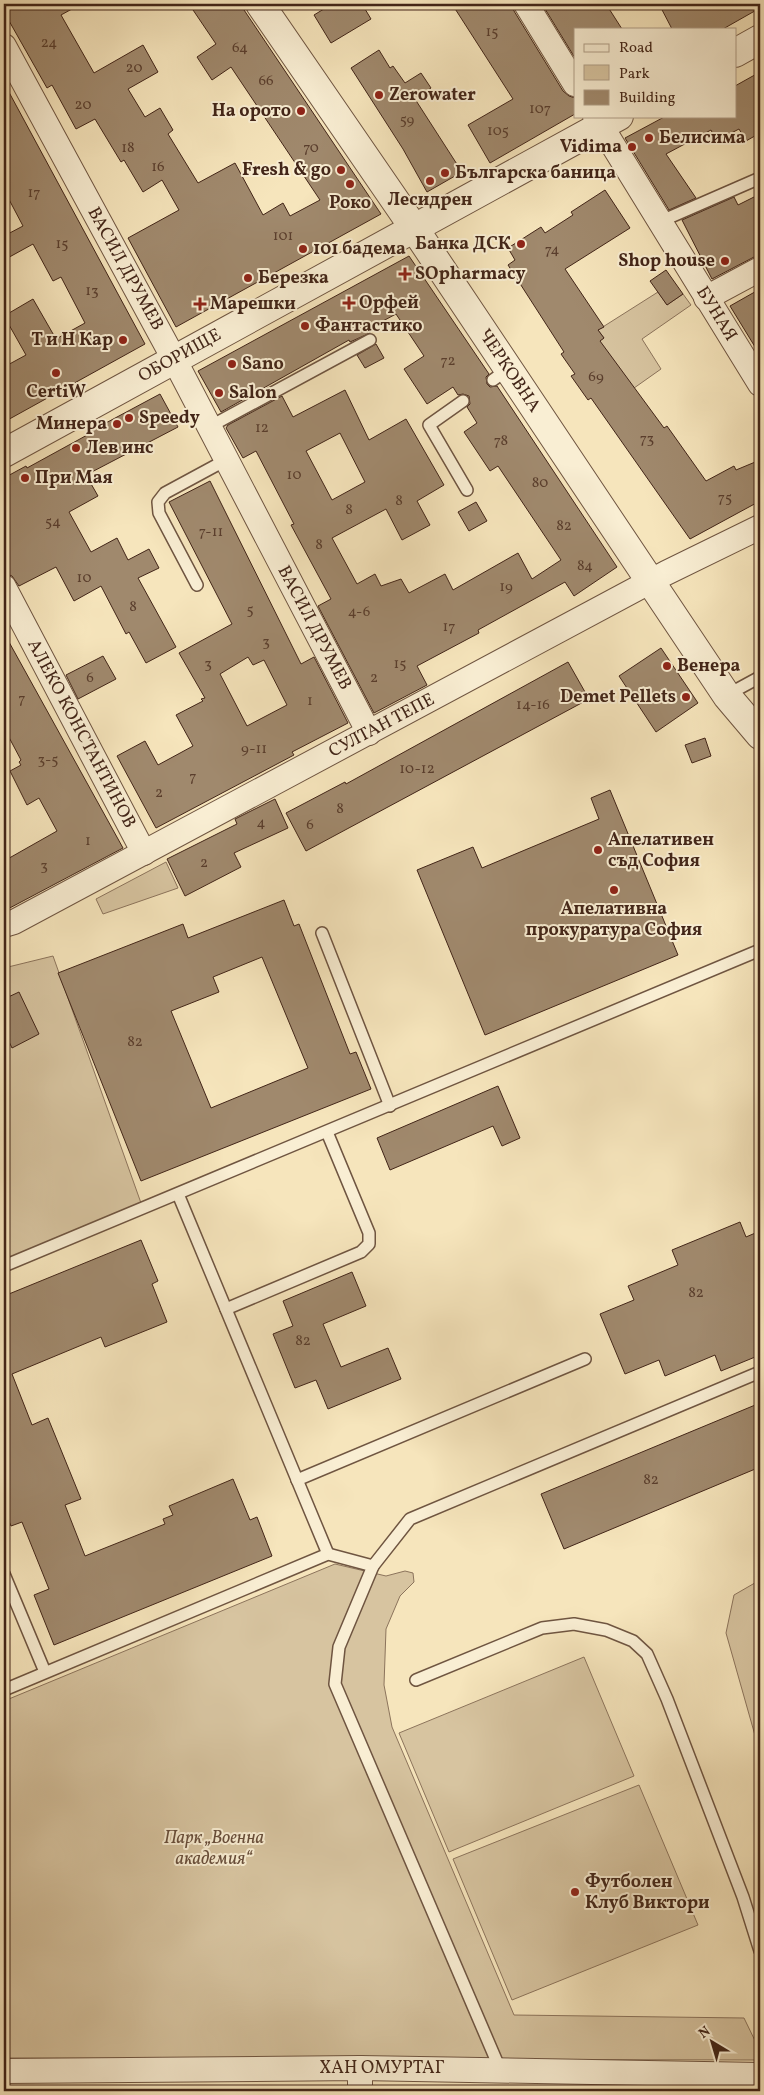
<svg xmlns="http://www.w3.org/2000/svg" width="764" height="2095" viewBox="0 0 764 2095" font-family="Vollkorn,serif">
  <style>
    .green { fill: #d7c4a0; stroke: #8c745c }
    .building { fill: #a0896d; stroke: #422518; fill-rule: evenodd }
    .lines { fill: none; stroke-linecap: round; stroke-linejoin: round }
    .service-casing { stroke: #6f5541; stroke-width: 14 }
    .minor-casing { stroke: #6f5541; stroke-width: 26 }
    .tertiary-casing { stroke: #6f5541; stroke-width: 30 }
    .service { stroke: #f9eed3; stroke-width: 11 }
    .minor { stroke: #f9eed3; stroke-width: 24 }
    .tertiary { stroke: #f9eed3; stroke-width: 28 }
    .poi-dot { fill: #8f2418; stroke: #f9eed3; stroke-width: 2 }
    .labels { text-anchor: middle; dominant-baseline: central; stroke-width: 4; stroke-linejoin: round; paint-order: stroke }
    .number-label { font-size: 15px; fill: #5a3e2d }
    .poi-label { font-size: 18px; font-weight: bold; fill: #422518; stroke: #f9eed3; text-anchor: start }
    .street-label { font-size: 18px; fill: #422518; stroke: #f9eed3 }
    .park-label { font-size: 18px; font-style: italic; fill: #674d3a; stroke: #f9eed3 }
  </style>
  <rect width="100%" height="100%" fill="#f6e5bc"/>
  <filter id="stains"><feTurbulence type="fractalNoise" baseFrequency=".004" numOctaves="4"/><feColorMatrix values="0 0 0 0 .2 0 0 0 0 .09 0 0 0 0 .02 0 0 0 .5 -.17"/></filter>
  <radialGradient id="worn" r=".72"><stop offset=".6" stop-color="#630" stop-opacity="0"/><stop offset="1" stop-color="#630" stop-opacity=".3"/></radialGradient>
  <g class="green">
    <path d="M 658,292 L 667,305 L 683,294 L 691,305 L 642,339 L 661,369 L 627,393 L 596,343 L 604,338 L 598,330 Z"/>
    <path d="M 166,862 L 178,888 L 103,914 L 96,899 Z"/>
    <path d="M 53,956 L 141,1203 L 4,1261 L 4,968 Z"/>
    <path d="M 335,1564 L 386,1576 L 405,1571 L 413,1573 L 414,1582 L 400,1596 L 386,1629 L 384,1685 L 392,1727 L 514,2015 L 744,2018 L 760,2051 L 760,2060 L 4,2058 L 4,1701 Z"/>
    <path d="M 760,1580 L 760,1753 L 726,1633 L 734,1595 Z"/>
    <path d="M 4,1632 C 9,1644 12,1651 4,1663 Z"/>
    <path d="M 584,1657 L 634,1776 L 449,1852 L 399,1733 Z"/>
    <path d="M 639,1785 L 698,1925 L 512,2000 L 453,1859 Z"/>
  </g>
  <g class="building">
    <path d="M 4,4 L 81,4 L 61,15 L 94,73 L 143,45 L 158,72 L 128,89 L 145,117 L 160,108 L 173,130 L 168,134 L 198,183 L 235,163 L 263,215 L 283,203 L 290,216 L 320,200 L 231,67 L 212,80 L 197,57 L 216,44 L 189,4 L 240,4 L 381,214 L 176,327 L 128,238 L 179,210 L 162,180 L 143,192 L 124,160 L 121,162 L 95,119 L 76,129 L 52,85 L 47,88 L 4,12 Z"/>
    <path d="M 332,4 L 362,4 L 371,19 L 331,43 L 314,15 Z"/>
    <path d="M 452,4 L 512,4 L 514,11 L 563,91 L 569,96 L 575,98 L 575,114 L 490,163 L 468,125 L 513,99 Z"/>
    <path d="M 542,4 L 606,4 L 622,29 L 575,29 L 575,58 Z"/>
    <path d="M 659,4 L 760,4 L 760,8 L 723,29 L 672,29 Z"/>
    <path d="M 379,50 L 390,68 L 393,66 L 405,83 L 421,73 L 431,88 L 415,99 L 462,172 L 427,192 L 403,149 L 351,68 Z"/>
    <path d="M 760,72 L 760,133 L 746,141 L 739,129 L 716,141 L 711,130 L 666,154 L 696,198 L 669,210 L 625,138 L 666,116 L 735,116 L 735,86 Z"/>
    <path d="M 4,83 L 145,344 L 4,422 L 4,367 L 26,355 L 4,316 L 33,299 L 56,339 L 85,323 L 61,277 L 53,281 L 33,244 L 4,260 L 4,236 L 23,226 L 4,190 Z"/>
    <path d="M 605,190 L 630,228 L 565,269 L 604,327 L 598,330 L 604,338 L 600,341 L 664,428 L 667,426 L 706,481 L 734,466 L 736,470 L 760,460 L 760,501 L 690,539 L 591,398 L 588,400 L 571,376 L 575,374 L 561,354 L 564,352 L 508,265 L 515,260 L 508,248 L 541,227 L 545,233 L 573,215 L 571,212 Z"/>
    <path d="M 760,194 L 760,255 L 754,257 L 712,279 L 682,220 L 734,197 L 738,205 Z"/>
    <path d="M 409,256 L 489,374 L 486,377 L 487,384 L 490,387 L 497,386 L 617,567 L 574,596 L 565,582 L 478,630 L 479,633 L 417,666 L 427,685 L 374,713 L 318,606 L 331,599 L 291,525 L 294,524 L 256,451 L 243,458 L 226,428 L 228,425 L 282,396 L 293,417 L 345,390 L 369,440 L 406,419 L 444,485 L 417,501 L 430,525 L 402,540 L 386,509 L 332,538 L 357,584 L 375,574 L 381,586 L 401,579 L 409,593 L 445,574 L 453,590 L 518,553 L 532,579 L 561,560 L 498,466 L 490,471 L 464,432 L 477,423 L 467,407 L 470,404 L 469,396 L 463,394 L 458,395 L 453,387 L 427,404 L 404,369 L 424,356 L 396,314 L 368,329 L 370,333 L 350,342 L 349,340 L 221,412 L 198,371 ZM 340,433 L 365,482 L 332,500 L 306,451 Z"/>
    <path d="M 666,270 L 683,294 L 667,305 L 650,281 Z"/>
    <path d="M 760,289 L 760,355 L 730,306 Z"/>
    <path d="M 376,344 L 384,358 L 365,368 L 357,355 Z"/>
    <path d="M 160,394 L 178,427 L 86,475 L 98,496 L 69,512 L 91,552 L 117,538 L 128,560 L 149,549 L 159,568 L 138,578 L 176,647 L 146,663 L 129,632 L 126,634 L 101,586 L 74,601 L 56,567 L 19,586 L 12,576 L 4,573 L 4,478 L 26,466 L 27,468 L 89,434 L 89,432 Z"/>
    <path d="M 210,481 L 301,664 L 314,657 L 348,723 L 292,752 L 294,755 L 156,828 L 117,756 L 145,741 L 158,765 L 193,746 L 176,715 L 203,701 L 201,699 L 205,698 L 179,653 L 232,624 L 169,502 ZM 248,657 L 253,665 L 264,660 L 287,705 L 247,726 L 220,674 Z"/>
    <path d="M 476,502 L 487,521 L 469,531 L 458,512 Z"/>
    <path d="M 4,633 L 123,848 L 4,911 L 4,861 L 57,831 L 39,798 L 27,805 L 10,771 L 21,765 L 19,762 L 21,760 L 4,728 Z"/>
    <path d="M 661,648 L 698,703 L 656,732 L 619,676 Z"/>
    <path d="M 103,656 L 116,679 L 78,699 L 66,675 Z"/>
    <path d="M 568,662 L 589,699 L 306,851 L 286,813 L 345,782 L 346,784 Z"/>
    <path d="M 705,738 L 711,756 L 692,763 L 685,745 Z"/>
    <path d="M 610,790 L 678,955 L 485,1035 L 417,870 L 473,847 L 482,868 L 599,819 L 591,798 Z"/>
    <path d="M 275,799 L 288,828 L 234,853 L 241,867 L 185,896 L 167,859 L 237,824 L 235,819 Z"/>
    <path d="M 284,900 L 294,926 L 299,924 L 350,1054 L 356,1052 L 371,1089 L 141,1181 L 58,973 L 183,924 L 188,938 ZM 262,957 L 308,1068 L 211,1108 L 171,1011 L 219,992 L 213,977 Z"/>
    <path d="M 19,992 L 39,1034 L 12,1048 L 4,1031 L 4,999 Z"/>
    <path d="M 498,1086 L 520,1138 L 502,1146 L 493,1126 L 390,1170 L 377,1138 Z"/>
    <path d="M 740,1222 L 746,1237 L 760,1231 L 760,1355 L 721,1371 L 715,1355 L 665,1376 L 659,1360 L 625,1374 L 600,1314 L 634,1300 L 628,1286 L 678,1265 L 672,1250 Z"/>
    <path d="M 141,1240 L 158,1281 L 152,1284 L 167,1322 L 105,1347 L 101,1337 L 12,1374 L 32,1425 L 48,1418 L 81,1499 L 65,1505 L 85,1556 L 165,1524 L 163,1519 L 173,1515 L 169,1506 L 233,1479 L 250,1520 L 257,1517 L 272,1556 L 54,1645 L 34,1595 L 49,1589 L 22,1522 L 11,1526 L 4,1509 L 4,1296 Z"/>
    <path d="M 352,1272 L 366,1306 L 323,1324 L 341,1367 L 388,1348 L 401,1379 L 328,1409 L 316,1380 L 295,1388 L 273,1334 L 293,1326 L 283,1301 Z"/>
    <path d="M 760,1403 L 760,1467 L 564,1549 L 541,1494 Z"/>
  </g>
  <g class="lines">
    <defs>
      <g id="service">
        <path d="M 659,222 L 760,178"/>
        <path d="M 493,380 L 508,369"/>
        <path d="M 463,401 L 429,425 L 467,490"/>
        <path d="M 209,427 L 370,340"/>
        <path d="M 197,585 L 159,513 L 158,502 L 165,493 L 226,460"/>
        <path d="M 727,695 L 760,677"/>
        <path d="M 322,933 L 390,1106"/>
        <path d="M 178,1194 L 328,1554"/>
        <path d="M 4,1266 L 760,950"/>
        <path d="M 226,1309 L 361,1252 L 369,1244 L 369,1233 L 327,1132"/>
        <path d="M 297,1480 L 585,1359"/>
        <path d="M 373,1566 L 339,1647 L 335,1684 L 500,2069"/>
        <path d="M 4,1574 L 45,1672"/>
        <path d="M 416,1680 L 542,1628 L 574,1624 L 606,1630 L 633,1641 L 647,1654 L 667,1699 L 743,1897 L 760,1951"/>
        <path d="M 4,1690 L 328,1554 L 373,1566 L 410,1519 L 760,1372"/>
      </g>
      <g id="minor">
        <path d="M 526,4 L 575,84"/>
        <path d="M 4,46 L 174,359 L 369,733"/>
        <path d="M 595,116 L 760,384"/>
        <path d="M 706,298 L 760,269"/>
        <path d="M 4,587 L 144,853"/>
        <path d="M 4,925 L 14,922 L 666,573 L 760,527"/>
        <path d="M 4,2071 L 360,2068 L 760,2075"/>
        <path d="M 360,2091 L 360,2068"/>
      </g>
      <g id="tertiary">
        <path d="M 260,4 L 414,228 L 727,696 L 760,735"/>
        <path d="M 735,53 L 760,39"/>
        <path d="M 4,453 L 619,116"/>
      </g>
    </defs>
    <use href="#service" class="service-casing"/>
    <use href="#minor" class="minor-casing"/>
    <use href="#tertiary" class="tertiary-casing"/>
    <use href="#service" class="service"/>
    <use href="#minor" class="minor"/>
    <use href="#tertiary" class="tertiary"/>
  </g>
  <g class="poi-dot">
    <circle cx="379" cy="95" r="5"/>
    <circle cx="301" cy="111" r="5"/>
    <circle cx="649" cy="138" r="5"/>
    <circle cx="632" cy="147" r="5"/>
    <circle cx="341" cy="170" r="5"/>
    <circle cx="445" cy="173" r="5"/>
    <circle cx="430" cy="181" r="5"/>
    <circle cx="350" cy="184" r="5"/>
    <circle cx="521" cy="244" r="5"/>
    <circle cx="303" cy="249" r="5"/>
    <circle cx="725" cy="261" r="5"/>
    <path d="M402.5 266.5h5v5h5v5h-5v5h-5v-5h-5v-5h5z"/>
    <circle cx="248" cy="278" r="5"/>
    <path d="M346.5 295.5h5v5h5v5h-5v5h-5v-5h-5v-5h5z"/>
    <path d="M197.5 296.5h5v5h5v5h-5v5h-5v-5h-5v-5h5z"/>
    <circle cx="305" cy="326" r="5"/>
    <circle cx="123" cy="340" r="5"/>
    <circle cx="232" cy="364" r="5"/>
    <circle cx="56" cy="373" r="5"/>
    <circle cx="219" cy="393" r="5"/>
    <circle cx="129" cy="418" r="5"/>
    <circle cx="117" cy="424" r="5"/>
    <circle cx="76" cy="448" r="5"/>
    <circle cx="25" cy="478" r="5"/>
    <circle cx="667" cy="666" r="5"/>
    <circle cx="686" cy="697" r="5"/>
    <circle cx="598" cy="850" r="5"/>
    <circle cx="614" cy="890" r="5"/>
    <circle cx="575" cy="1892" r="5"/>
  </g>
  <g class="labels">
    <g class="number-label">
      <text x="492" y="32">15</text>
      <text x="49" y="43">24</text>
      <text x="240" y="48">64</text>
      <text x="134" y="68">20</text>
      <text x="266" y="81">66</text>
      <text x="83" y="105">20</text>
      <text x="540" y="109">107</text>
      <text x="407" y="120">59</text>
      <text x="498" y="131">105</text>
      <text x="128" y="148">18</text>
      <text x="311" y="148">70</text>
      <text x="158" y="167">16</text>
      <text x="34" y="193">17</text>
      <text x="283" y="236">101</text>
      <text x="62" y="244">15</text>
      <text x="552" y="250">74</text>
      <text x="92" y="291">13</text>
      <text x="448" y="361">72</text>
      <text x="596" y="377">69</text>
      <text x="262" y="428">12</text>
      <text x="647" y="439">73</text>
      <text x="501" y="441">78</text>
      <text x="294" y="475">10</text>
      <text x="540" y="483">80</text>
      <text x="725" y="498">75</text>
      <text x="399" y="501">8</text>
      <text x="349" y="510">8</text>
      <text x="53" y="522">54</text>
      <text x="564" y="526">82</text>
      <text x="211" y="532">7-11</text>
      <text x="319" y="545">8</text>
      <text x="585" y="566">84</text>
      <text x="84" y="578">10</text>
      <text x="506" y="587">19</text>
      <text x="133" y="607">8</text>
      <text x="250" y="610">5</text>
      <text x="359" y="612">4-6</text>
      <text x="449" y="627">17</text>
      <text x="266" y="642">3</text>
      <text x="208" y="664">3</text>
      <text x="400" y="664">15</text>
      <text x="90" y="678">6</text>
      <text x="374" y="678">2</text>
      <text x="22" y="699">7</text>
      <text x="310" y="701">1</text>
      <text x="533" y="705">14-16</text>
      <text x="254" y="749">9-11</text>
      <text x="48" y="760">3-5</text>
      <text x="417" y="769">10-12</text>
      <text x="193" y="777">7</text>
      <text x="159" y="793">2</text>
      <text x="340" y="809">8</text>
      <text x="261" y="823">4</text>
      <text x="310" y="825">6</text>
      <text x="88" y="841">1</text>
      <text x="204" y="863">2</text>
      <text x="44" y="866">3</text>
      <text x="135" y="1042">82</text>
      <text x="696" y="1293">82</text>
      <text x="303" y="1341">82</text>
      <text x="651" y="1480">82</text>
    </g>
    <g class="poi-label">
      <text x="389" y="95">Zerowater</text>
      <text x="291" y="111" text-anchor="end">На орото</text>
      <text x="659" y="138">Белисима</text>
      <text x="622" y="147" text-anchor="end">Vidima</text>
      <text x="331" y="170" text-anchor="end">Fresh &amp; go</text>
      <text x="455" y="173">Българска баница</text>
      <text x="430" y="200" text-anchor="middle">Лесидрен</text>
      <text x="350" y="203" text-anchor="middle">Роко</text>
      <text x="511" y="244" text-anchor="end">Банка ДСК</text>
      <text x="313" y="249">101 бадема</text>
      <text x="715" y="261" text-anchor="end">Shop house</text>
      <text x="415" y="274">SOpharmacy</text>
      <text x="258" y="278">Березка</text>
      <text x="359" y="303">Орфей</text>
      <text x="210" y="304">Марешки</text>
      <text x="315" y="326">Фантастико</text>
      <text x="113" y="340" text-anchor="end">Т и Н Кар</text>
      <text x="242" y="364">Sano</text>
      <text x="56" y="392" text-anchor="middle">CertiW</text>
      <text x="229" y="393">Salon</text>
      <text x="139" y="418">Speedy</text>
      <text x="107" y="424" text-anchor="end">Минера</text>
      <text x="86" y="448">Лев инс</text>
      <text x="35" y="478">При Мая</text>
      <text x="677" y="666">Венера</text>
      <text x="676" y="697" text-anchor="end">Demet Pellets</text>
      <text x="608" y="840">Апелативен<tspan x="608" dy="21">съд София</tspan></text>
      <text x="614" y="909" text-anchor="middle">Апелативна<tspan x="614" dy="21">прокуратура София</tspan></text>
      <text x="585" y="1882">Футболен<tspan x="585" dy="21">Клуб Виктори</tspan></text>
    </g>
    <g class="street-label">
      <text transform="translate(125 269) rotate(61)">ВАСИЛ ДРУМЕВ</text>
      <text transform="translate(716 314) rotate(58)">БУНАЯ</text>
      <text transform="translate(180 356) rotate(-29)">ОБОРИЩЕ</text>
      <text transform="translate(509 371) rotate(56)">ЧЕРКОВНА</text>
      <text transform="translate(314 628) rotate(62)">ВАСИЛ ДРУМЕВ</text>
      <text transform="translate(382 726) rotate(-28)">СУЛТАН ТЕПЕ</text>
      <text transform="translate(81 734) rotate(62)">АЛЕКО КОНСТАНТИНОВ</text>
      <text x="382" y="2068">ХАН ОМУРТАГ</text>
    </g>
    <g class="park-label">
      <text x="214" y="1838">Парк „Военна<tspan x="214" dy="21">академия“</tspan></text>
    </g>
  </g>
  <rect width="764" height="2095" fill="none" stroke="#f6e5bc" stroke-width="20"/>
  <rect x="5" y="5" width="754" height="2085" fill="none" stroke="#422518" stroke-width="2.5"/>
  <rect x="10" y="10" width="744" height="2075" fill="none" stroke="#422518"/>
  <rect x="574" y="28" width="162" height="90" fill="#f9eed3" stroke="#b09e88"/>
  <rect x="584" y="44" width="25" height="8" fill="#f9eed3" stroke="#b09e88"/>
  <text x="619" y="52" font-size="15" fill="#422518">Road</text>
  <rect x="584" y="65" width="25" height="15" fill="#d7c4a0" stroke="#b09e88"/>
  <text x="619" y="78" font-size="15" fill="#422518">Park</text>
  <rect x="584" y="90" width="25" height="15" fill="#a0896d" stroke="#b09e88"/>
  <text x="619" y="102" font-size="15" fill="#422518">Building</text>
  <g transform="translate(712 2042) rotate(322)" stroke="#f9eed3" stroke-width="4" paint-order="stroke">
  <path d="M0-4L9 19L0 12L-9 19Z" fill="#422518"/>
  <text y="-8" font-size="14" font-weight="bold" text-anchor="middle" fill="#422518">N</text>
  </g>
  <rect width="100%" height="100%" filter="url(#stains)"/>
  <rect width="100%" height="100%" fill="url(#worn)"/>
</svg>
